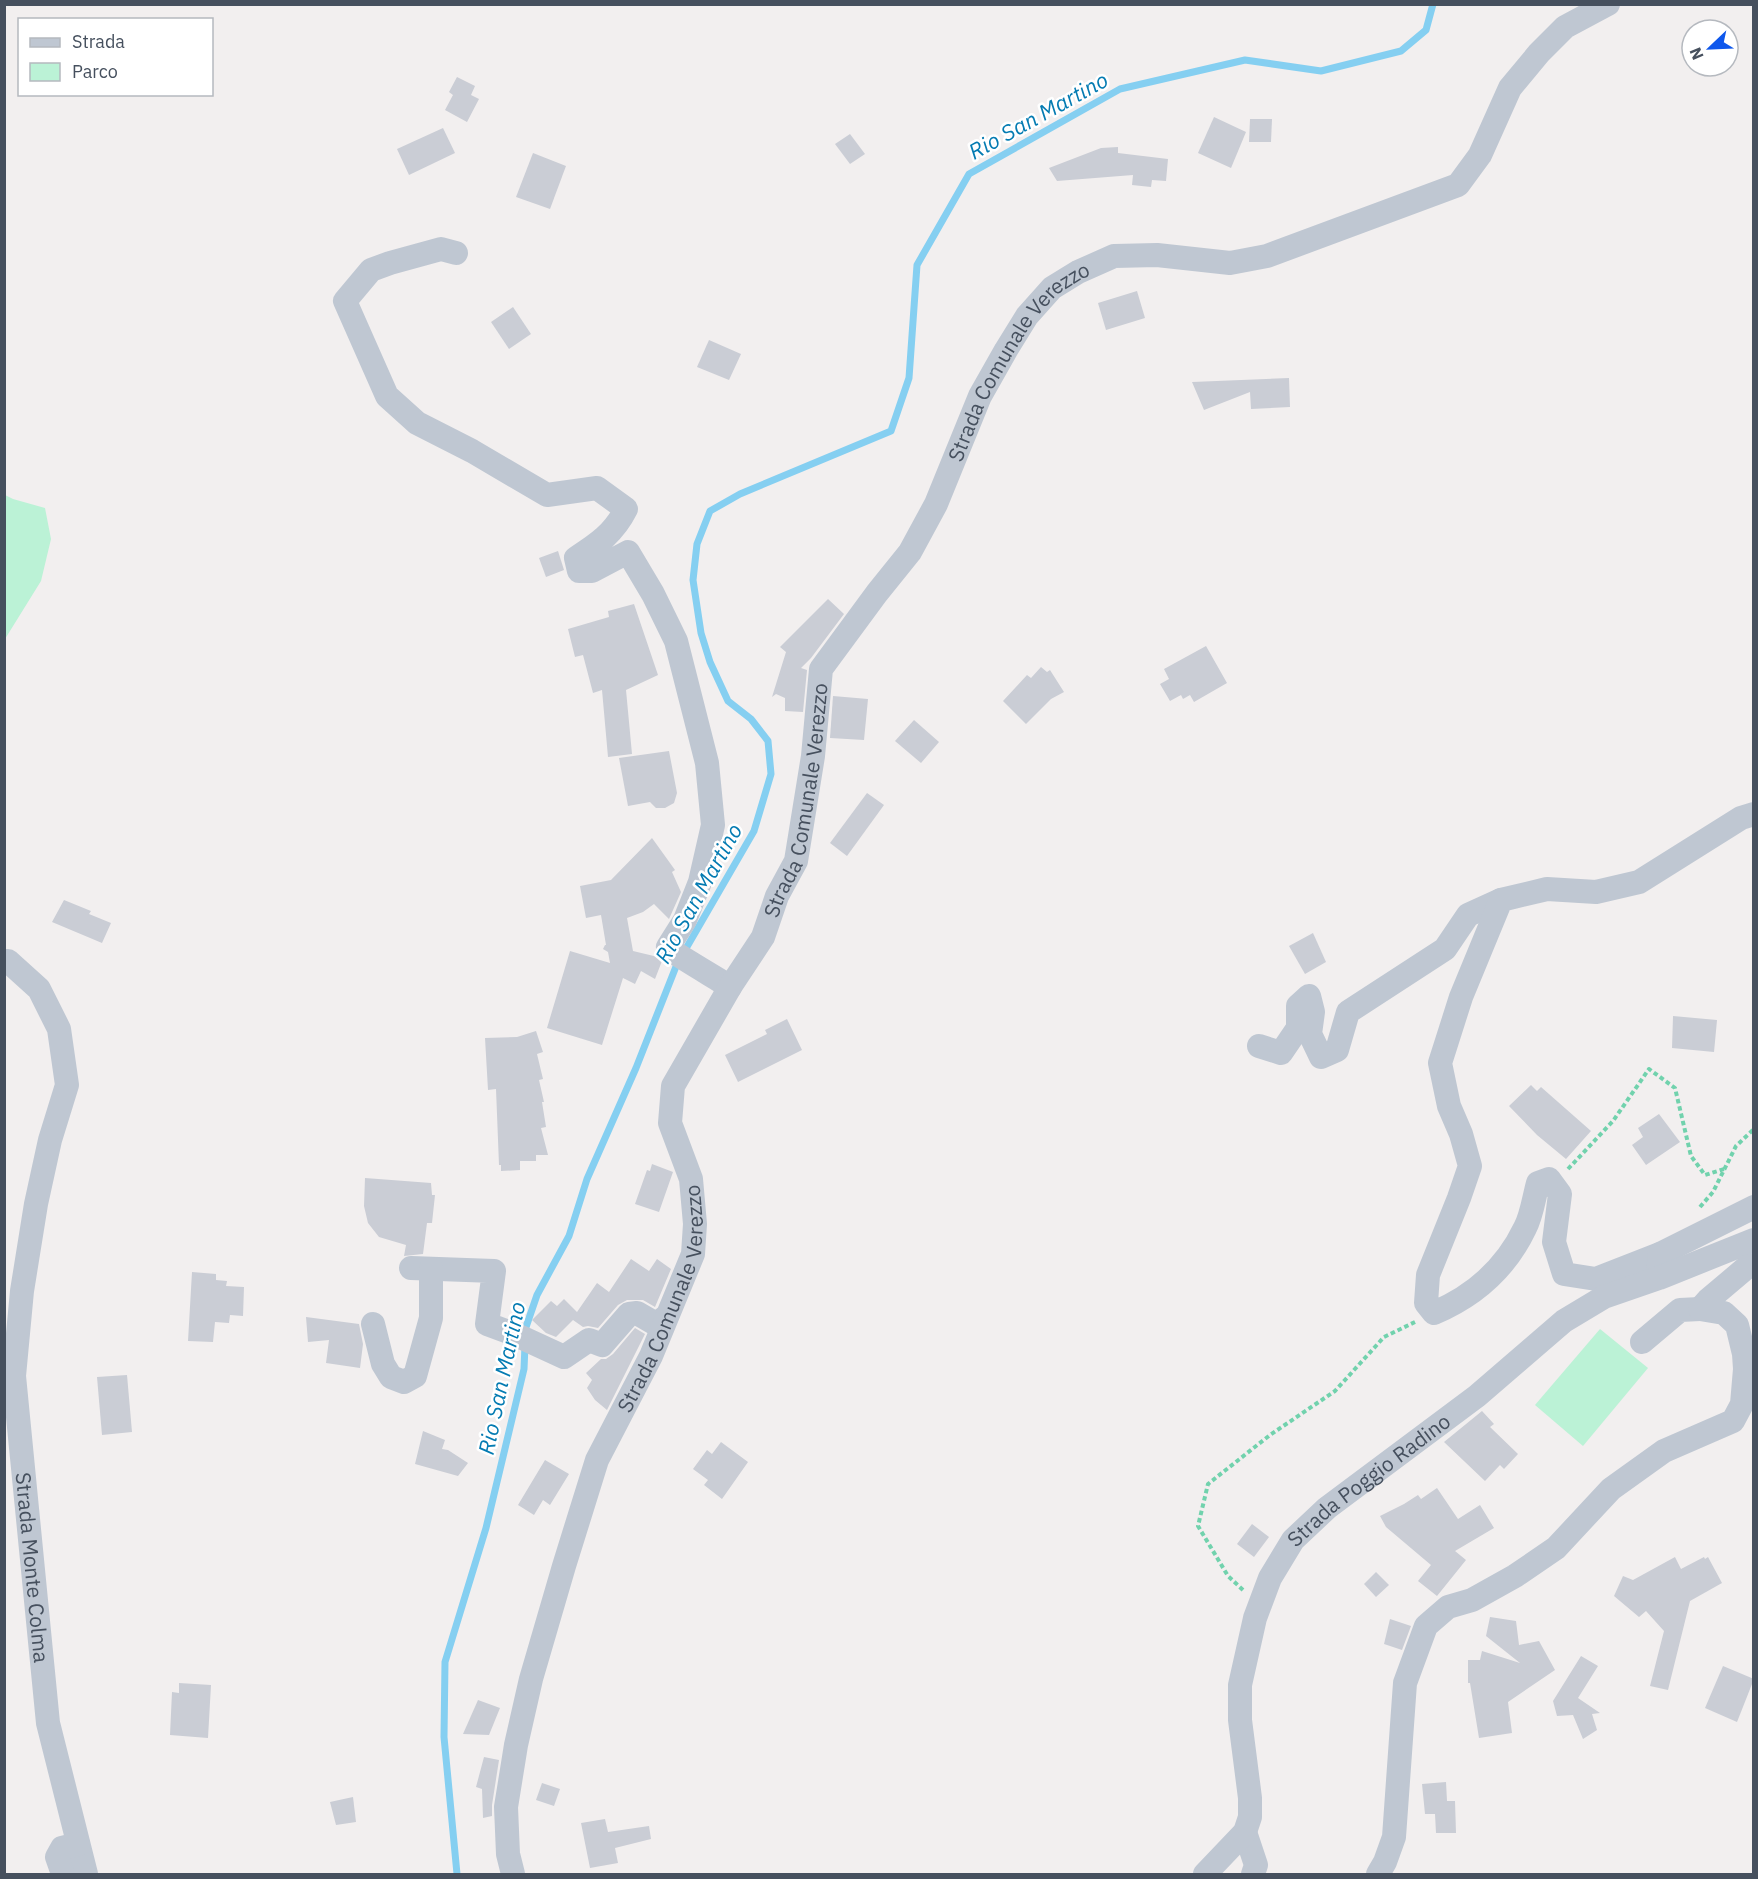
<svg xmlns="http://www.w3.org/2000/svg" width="1758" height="1879" viewBox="0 0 1758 1879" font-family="'IBM Plex Sans',sans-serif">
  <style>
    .green { fill: #bbf2d6 }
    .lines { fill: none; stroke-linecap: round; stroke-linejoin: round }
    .stream { stroke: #85cff1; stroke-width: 7 }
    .building { fill: #cacdd5 }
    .path { stroke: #71d2ad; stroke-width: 4; stroke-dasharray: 4.5 3; stroke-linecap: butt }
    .minor { stroke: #bfc7d2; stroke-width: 24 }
    .labels { text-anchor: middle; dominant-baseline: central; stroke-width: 5; stroke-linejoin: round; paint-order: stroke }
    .street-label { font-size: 21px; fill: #46505e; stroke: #fff }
    .water-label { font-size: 22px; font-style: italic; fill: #047bb2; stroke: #fff }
  </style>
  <rect width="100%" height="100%" fill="#f2efef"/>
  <g class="green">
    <path d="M 5,495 L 13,499 L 45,508 L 51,539 L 41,581 L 5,639 Z"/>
    <path d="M 1600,1329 L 1648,1368 L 1583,1446 L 1535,1405 Z"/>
  </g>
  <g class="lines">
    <g class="stream">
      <path d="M 525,1334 L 526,1327 L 537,1295 L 569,1236 L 587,1179 L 636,1068 L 677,964 L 754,831 L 771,774 L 768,741 L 751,719 L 728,701 L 710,662 L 701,633 L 693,580 L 697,544 L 710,511 L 740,494 L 891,431 L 909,378 L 917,265 L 969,174 L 1120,89 L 1245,60 L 1321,71 L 1401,51 L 1426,30 L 1433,4"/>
      <path d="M 457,1874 L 444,1737 L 445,1662 L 486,1528 L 524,1369 L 525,1345"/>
    </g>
  </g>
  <g class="building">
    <path d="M 457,77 L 475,86 L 471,95 L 479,99 L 467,122 L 445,110 L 453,95 L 449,92 Z"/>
    <path d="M 1214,117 L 1246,132 L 1231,168 L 1198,153 Z"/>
    <path d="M 1250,119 L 1272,119 L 1271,142 L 1249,142 Z"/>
    <path d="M 443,128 L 455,153 L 409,175 L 397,149 Z"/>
    <path d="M 850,134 L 865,154 L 850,164 L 835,144 Z"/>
    <path d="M 1118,147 L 1118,153 L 1168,159 L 1166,181 L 1152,180 L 1151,187 L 1132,185 L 1133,175 L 1057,181 L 1049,168 L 1101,148 Z"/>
    <path d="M 533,153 L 566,166 L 550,209 L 516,197 Z"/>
    <path d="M 1137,291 L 1145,318 L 1106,330 L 1098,303 Z"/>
    <path d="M 513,307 L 531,334 L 509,349 L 491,322 Z"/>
    <path d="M 709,340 L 741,354 L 729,380 L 697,367 Z"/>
    <path d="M 1289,378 L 1290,407 L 1251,409 L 1250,392 L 1204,410 L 1192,382 Z"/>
    <path d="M 558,551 L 564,570 L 546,577 L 539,558 Z"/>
    <path d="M 828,599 L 844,614 L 811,658 L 801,668 L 807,670 L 803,712 L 785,711 L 785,698 L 776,694 L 772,697 L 786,652 L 780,647 Z"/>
    <path d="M 634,604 L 658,675 L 626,690 L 632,754 L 608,757 L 602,690 L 593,693 L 583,655 L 575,657 L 568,629 L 609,617 L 608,611 Z"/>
    <path d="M 1206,646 L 1227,683 L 1194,702 L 1190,695 L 1183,699 L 1181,695 L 1170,701 L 1160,684 L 1169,679 L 1164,669 Z"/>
    <path d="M 1041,667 L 1047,672 L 1050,670 L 1064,692 L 1051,699 L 1026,724 L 1003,701 L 1027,675 L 1031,678 Z"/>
    <path d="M 833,696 L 868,699 L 864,740 L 830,738 Z"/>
    <path d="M 914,720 L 939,742 L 921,763 L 895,741 Z"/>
    <path d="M 669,751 L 677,793 L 674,803 L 665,808 L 656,808 L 650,802 L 628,806 L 619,758 Z"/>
    <path d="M 867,793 L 884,805 L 847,856 L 830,843 Z"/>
    <path d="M 652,838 L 675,870 L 672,872 L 681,892 L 669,919 L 654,904 L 643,912 L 627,918 L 633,951 L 658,957 L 662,961 L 655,979 L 641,971 L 635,984 L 623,978 L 602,1045 L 547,1028 L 570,951 L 610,963 L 608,952 L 603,949 L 605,945 L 606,945 L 601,915 L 586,918 L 580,886 L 611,880 Z"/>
    <path d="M 64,900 L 91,911 L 89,914 L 111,923 L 102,943 L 52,922 Z"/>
    <path d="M 1313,933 L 1326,962 L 1305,974 L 1289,946 Z"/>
    <path d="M 1673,1016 L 1717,1020 L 1714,1052 L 1672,1048 Z"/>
    <path d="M 787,1019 L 802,1050 L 738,1082 L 725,1055 L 767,1034 L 765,1030 Z"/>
    <path d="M 536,1031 L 543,1052 L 537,1054 L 543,1079 L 539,1080 L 544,1102 L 542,1102 L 546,1127 L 541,1128 L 548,1155 L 536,1155 L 536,1161 L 520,1161 L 520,1170 L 501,1171 L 501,1165 L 499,1165 L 496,1089 L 488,1090 L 485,1038 L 517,1037 Z"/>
    <path d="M 1531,1085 L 1537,1091 L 1541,1087 L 1591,1131 L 1566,1159 L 1537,1135 L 1509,1106 Z"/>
    <path d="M 1659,1114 L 1680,1142 L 1646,1165 L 1632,1145 L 1643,1137 L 1638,1128 Z"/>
    <path d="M 652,1164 L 673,1172 L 659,1212 L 635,1204 L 647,1170 L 650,1171 Z"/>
    <path d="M 365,1178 L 431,1183 L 432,1195 L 435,1195 L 432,1223 L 427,1223 L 423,1254 L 404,1256 L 406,1245 L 379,1237 L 368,1223 L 364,1206 Z"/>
    <path d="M 631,1259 L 649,1271 L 657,1259 L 671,1269 L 655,1307 L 643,1300 L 627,1300 L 618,1305 L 598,1328 L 588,1326 L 583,1327 L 573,1320 L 556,1337 L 546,1333 L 532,1320 L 551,1301 L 557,1306 L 564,1299 L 577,1312 L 597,1283 L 609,1292 Z"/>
    <path d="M 192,1272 L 216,1274 L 216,1280 L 227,1281 L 226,1286 L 244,1287 L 243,1316 L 230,1315 L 229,1323 L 215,1322 L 213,1342 L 188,1341 Z"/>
    <path d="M 306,1317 L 359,1324 L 363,1344 L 360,1368 L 326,1363 L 329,1340 L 308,1342 Z"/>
    <path d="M 635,1328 L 645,1334 L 607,1410 L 595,1400 L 587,1388 L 592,1380 L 586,1373 L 601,1359 L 606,1359 L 613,1354 Z"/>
    <path d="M 127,1375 L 132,1432 L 102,1435 L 97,1377 Z"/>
    <path d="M 1482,1411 L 1494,1424 L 1490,1427 L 1518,1454 L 1504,1469 L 1500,1465 L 1485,1481 L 1444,1442 Z"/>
    <path d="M 423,1431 L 445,1440 L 442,1449 L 448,1450 L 468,1463 L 458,1476 L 415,1464 Z"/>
    <path d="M 721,1442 L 748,1462 L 722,1499 L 704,1485 L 708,1480 L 693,1469 L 707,1450 L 712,1454 Z"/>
    <path d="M 545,1460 L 569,1474 L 550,1505 L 543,1500 L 534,1515 L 518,1505 Z"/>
    <path d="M 1437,1488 L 1458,1519 L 1480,1505 L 1494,1528 L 1455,1551 L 1466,1560 L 1437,1596 L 1418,1581 L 1431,1565 L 1386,1527 L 1380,1516 L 1404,1504 L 1418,1495 L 1421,1499 Z"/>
    <path d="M 1252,1524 L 1269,1537 L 1254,1557 L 1237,1544 Z"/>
    <path d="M 1675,1557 L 1681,1569 L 1704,1557 L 1705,1559 L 1708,1557 L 1722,1583 L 1690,1601 L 1668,1690 L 1650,1686 L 1664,1631 L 1646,1611 L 1639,1617 L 1614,1596 L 1623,1576 L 1633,1580 Z"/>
    <path d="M 1376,1572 L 1389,1585 L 1376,1597 L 1364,1584 Z"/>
    <path d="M 1490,1617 L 1516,1621 L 1519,1645 L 1539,1641 L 1555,1670 L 1508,1702 L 1512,1733 L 1479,1738 L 1470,1683 L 1468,1683 L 1468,1660 L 1480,1660 L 1482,1651 L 1520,1663 L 1486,1636 Z"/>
    <path d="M 1390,1619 L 1411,1626 L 1402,1650 L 1384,1644 Z"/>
    <path d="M 1581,1656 L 1598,1666 L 1578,1698 L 1600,1713 L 1592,1714 L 1597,1730 L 1583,1739 L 1573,1715 L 1557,1716 L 1553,1701 Z"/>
    <path d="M 1723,1666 L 1754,1679 L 1737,1722 L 1705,1708 Z"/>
    <path d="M 179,1683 L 211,1685 L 208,1738 L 170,1735 L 172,1692 L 179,1693 Z"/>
    <path d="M 478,1700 L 500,1708 L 489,1735 L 463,1734 Z"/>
    <path d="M 484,1757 L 499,1760 L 492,1805 L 492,1816 L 483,1818 L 482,1789 L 476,1787 Z"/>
    <path d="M 1446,1782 L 1447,1801 L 1455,1801 L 1456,1833 L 1436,1833 L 1435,1814 L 1425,1814 L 1422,1784 Z"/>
    <path d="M 542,1783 L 560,1789 L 554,1806 L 536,1800 Z"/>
    <path d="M 353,1797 L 356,1822 L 336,1825 L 330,1802 Z"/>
    <path d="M 605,1819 L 608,1832 L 649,1826 L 651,1839 L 615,1848 L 618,1863 L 590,1868 L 581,1823 Z"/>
  </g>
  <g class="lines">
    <g class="path">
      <path d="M 1568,1169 L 1613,1121 L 1649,1069 L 1675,1088 L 1691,1156 L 1705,1175 L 1724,1169"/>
      <path d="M 1700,1207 L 1713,1192 L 1736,1146 L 1754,1129"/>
      <path d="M 1243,1590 L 1228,1576 L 1198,1526 L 1208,1484 L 1270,1435 L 1335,1391 L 1384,1337 L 1415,1322"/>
    </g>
    <g class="minor">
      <path d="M 456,253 L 441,249 L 390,263 L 371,270 L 345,301 L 387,396 L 417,423 L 472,451 L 547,495 L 597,488 L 626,509 C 614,533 598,544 576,558 L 579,571 L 592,571 L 628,552 L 653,594 L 676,641 L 707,763 L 713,825 L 700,882 L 685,920 L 668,947 C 672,953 720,980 730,987"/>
      <path id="s1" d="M 4,961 L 8,961 L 39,989 L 59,1029 L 67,1085 L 50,1140 L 36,1204 L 22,1291 L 14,1376 L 48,1723 L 86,1874"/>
      <path d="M 1259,1046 L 1281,1053 L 1298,1028 L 1298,1006 L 1309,996 L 1313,1012 L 1310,1034 L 1321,1057 L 1337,1050 L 1348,1012 L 1445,949 L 1468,915 L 1501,900"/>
      <path d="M 1660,1254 L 1596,1279 L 1564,1274 L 1554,1242 L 1560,1194 L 1549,1179 L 1538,1183 C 1534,1197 1532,1215 1525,1228 C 1506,1268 1474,1296 1434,1313 L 1426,1303 L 1428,1275 L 1459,1198 L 1470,1166 L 1461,1134 L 1449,1106 L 1440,1063 L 1461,997 L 1501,900 L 1547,889 L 1596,892 L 1639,882 L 1741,818 L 1754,814"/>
      <path d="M 411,1268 L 494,1271 L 487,1324 L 514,1334 L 564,1357 L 589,1340 L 602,1345 L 629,1314 L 637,1313 L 656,1324 L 667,1316"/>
      <path d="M 1658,1269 L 1660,1254 L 1754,1207"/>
      <path d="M 373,1324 L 383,1364 L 391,1377 L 404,1382 L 415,1376 L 431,1318 L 431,1269"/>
      <path d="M 1642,1342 L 1680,1310 L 1700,1309"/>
      <path d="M 1245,1832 L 1256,1865 L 1253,1874"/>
      <path d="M 63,1874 L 57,1857 L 62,1848 L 78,1844"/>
      <path id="s2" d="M 513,1874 L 508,1854 L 506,1807 L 516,1745 L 531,1679 L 564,1566 L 597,1460 L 651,1356 L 693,1254 L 695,1224 L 691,1179 L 670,1123 L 673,1086 L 730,987 L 763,937 L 777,896 L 796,861 L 813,756 L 821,669 L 877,593 L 910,552 L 936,504 L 980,396 L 1006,350 L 1027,316 L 1052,288 L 1078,272 L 1114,256 L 1157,255 L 1230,263 L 1267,256 L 1458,185 L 1480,155 L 1510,88 L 1539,53 L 1565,27 L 1608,4"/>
      <path id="s3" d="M 1205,1874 L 1245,1832 L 1250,1817 L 1250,1798 L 1240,1720 L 1240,1685 L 1255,1618 L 1270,1578 L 1293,1540 L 1327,1508 L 1477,1396 L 1564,1321 L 1604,1297 L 1659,1278 L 1754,1240"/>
      <path d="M 1378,1874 L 1385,1862 L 1394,1837 L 1405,1683 L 1426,1626 L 1448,1607 L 1472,1600 L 1515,1576 L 1556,1548 L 1611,1489 L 1664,1451 L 1733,1421 L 1742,1404 L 1745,1369 L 1744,1354 L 1737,1325 L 1724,1313 L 1700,1309 L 1708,1300 L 1747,1267 L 1754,1265"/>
    </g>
  </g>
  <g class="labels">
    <g class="street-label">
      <text stroke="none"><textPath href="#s2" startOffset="1647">Strada Comunale Verezzo</textPath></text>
      <text stroke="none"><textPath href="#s2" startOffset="1143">Strada Comunale Verezzo</textPath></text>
      <text stroke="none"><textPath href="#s2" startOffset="603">Strada Comunale Verezzo</textPath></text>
      <text stroke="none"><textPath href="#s3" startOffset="459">Strada Poggio Radino</textPath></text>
      <text stroke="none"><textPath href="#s1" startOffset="636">Strada Monte Colma</textPath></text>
    </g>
    <g class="water-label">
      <text transform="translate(1038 115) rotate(-29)">Rio San Martino</text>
      <text transform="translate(698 893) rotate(-61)">Rio San Martino</text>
      <text transform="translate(501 1378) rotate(-78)">Rio San Martino</text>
    </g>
  </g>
  <rect width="1758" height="1879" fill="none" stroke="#46505e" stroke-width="12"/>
  <rect x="18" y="18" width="195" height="78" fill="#ffffff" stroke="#b5b9bf" stroke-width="1.5"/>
  <rect x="30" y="38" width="30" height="9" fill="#bfc7d2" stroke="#b5b9bf" stroke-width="1.5"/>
  <text x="72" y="48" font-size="18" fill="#46505e">Strada</text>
  <rect x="30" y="63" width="30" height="18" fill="#bbf2d6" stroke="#b5b9bf" stroke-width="1.5"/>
  <text x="72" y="78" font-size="18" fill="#46505e">Parco</text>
  <g transform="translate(1710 48) rotate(247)"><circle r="28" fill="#ffffff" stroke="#b5b9bf" stroke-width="1.5"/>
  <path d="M0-4.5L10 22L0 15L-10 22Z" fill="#0e57ec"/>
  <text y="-9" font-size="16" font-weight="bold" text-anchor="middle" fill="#46505e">N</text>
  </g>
</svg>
